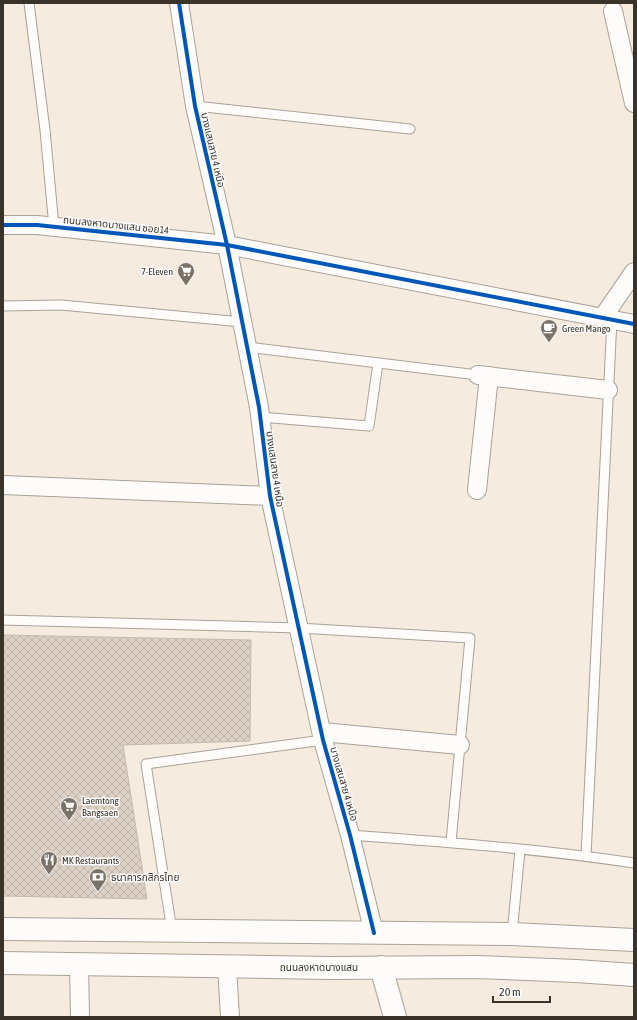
<svg xmlns="http://www.w3.org/2000/svg" width="637" height="1020" viewBox="0 0 637 1020" font-family="'Asap Condensed','Noto Sans Thai',sans-serif">
  <style>
    .building { fill: url(#building-cross-hatch); stroke: #c4bbb2 }
    .lines { fill: none; stroke-linecap: round; stroke-linejoin: round }
    .lane-casing { stroke: #aaa298; stroke-width: 11 }
    .street-casing { stroke: #aaa298; stroke-width: 20 }
    .secondary-casing { stroke: #aaa298; stroke-width: 24 }
    .lane { stroke: #fefcfa; stroke-width: 9 }
    .street { stroke: #fefcfa; stroke-width: 18 }
    .secondary { stroke: #fefcfa; stroke-width: 22 }
    .cycleway-casing { stroke: #fcfcfc; stroke-width: 6 }
    .cycleway { stroke: #0057b8; stroke-width: 4 }
    .labels { text-anchor: middle; dominant-baseline: central; stroke-width: 3; stroke-linejoin: round; paint-order: stroke }
    .street-label { font-size: 10px; fill: #3a3329; stroke: #fcfcfc }
    .poi-label { font-size: 10px; fill: #3a3329; stroke: #fcfcfc; text-anchor: start }
  </style>
  <defs>
    <pattern id="building-cross-hatch" width="8" height="8" patternUnits="userSpaceOnUse"><rect width="8" height="8" fill="#ddd1c6"/><path d="M0 0l8 8M0 8l8-8" fill="none" stroke="#beb4aa"/></pattern>
  </defs>
  <rect width="100%" height="100%" fill="#f5ebde"/>
  <path class="building" d="M 3,635 L 251,640 L 250,741 L 123,745 L 147,899 L 3,896 Z"/>
  <g class="lines">
    <defs>
      <g id="lane">
        <path d="M 29,3 L 45,130 L 54,227"/>
        <path d="M 195,106 L 410,129"/>
        <path d="M 3,306 L 61,305 L 242,322"/>
        <path d="M 247,347 L 478,375"/>
        <path d="M 260,417 L 369,426 L 378,363"/>
        <path d="M 3,620 L 298,628 L 470,638 L 451,842"/>
        <path d="M 350,835 C 445,842 540,849 634,863"/>
        <path d="M 586,856 L 612,319"/>
        <path d="M 172,931 L 146,764 L 323,740"/>
        <path d="M 512,934 L 520,850"/>
      </g>
      <g id="street">
        <path d="M 179,3 L 195,106 L 227,245 L 259,407 L 270,496 L 323,740 L 350,835 L 374,933"/>
        <path d="M 613,11 L 634,103"/>
        <path d="M 3,225 L 37,225 L 227,245 L 634,324"/>
        <path d="M 603,317 L 634,272"/>
        <path d="M 478,375 L 608,390"/>
        <path d="M 3,485 L 270,496"/>
        <path d="M 477,490 L 489,376"/>
        <path d="M 322,732 L 460,745"/>
        <path d="M 79,964 L 80,1017"/>
        <path d="M 227,966 L 230,1017"/>
      </g>
      <g id="secondary">
        <path d="M 3,929 L 512,934 L 634,940"/>
        <path d="M 3,963 L 330,968 L 477,967 L 576,971 L 634,975"/>
        <path d="M 381,967 L 395,1017"/>
      </g>
    </defs>
    <use href="#lane" class="lane-casing"/>
    <use href="#street" class="street-casing"/>
    <use href="#secondary" class="secondary-casing"/>
    <use href="#lane" class="lane"/>
    <use href="#street" class="street"/>
    <use href="#secondary" class="secondary"/>
    <defs>
      <g id="cycleway">
        <path d="M 179,3 L 195,106 L 227,245 L 259,407 L 270,496 L 323,740 L 350,835 L 374,933"/>
        <path d="M 3,225 L 37,225 L 227,245 L 634,324"/>
      </g>
    </defs>
    <use href="#cycleway" class="cycleway-casing"/>
    <use href="#cycleway" class="cycleway"/>
  </g>
  <defs>
    <symbol id="supermarket-pin" viewBox="-11 -11 22 30"><path d="M0 17L-7.5 6A9.5 9.5 0 1 1 7.5 6Z" fill="#7b7368" stroke="#fcfcfc"/><path d="M-6-5.5h2.5l.6 2H6L4.5 2H-2.5L-4.4-4H-6ZM-1.5 3.2a1.3 1.3 0 1 0 .1 0ZM3 3.2a1.3 1.3 0 1 0 .1 0Z" fill="#fff"/></symbol>
    <symbol id="cafe-pin" viewBox="-11 -11 22 30"><path d="M0 17L-7.5 6A9.5 9.5 0 1 1 7.5 6Z" fill="#7b7368" stroke="#fcfcfc"/><path d="M-5.5-4.5H6V0H3Q3 3.5 0 3.5H-2.5Q-5.5 3.5-5.5 0ZM3-3.2v2h1.7v-2ZM-6 4.5H4V6H-6Z" fill="#fff"/></symbol>
    <symbol id="restaurant-pin" viewBox="-11 -11 22 30"><path d="M0 17L-7.5 6A9.5 9.5 0 1 1 7.5 6Z" fill="#7b7368" stroke="#fcfcfc"/><path d="M-5-6h1v4h1v-4h1v4h1v-4h1v5L-1.5 .5V6h-2V.5L-5-1ZM5-6V6H3V1.5H1.5Q1.5-4 5-6Z" fill="#fff"/></symbol>
    <symbol id="bank-pin" viewBox="-11 -11 22 30"><path d="M0 17L-7.5 6A9.5 9.5 0 1 1 7.5 6Z" fill="#7b7368" stroke="#fcfcfc"/><path d="M-6-4H6V4H-6ZM0-2.3a2.3 2.3 0 1 0 0 4.6a2.3 2.3 0 1 0 0-4.6Z" fill="#fff"/></symbol>
  </defs>
  <g fill-rule="evenodd">
    <use href="#supermarket-pin" x="176" y="261" width="20" height="27"/>
    <use href="#cafe-pin" x="539" y="318" width="20" height="27"/>
    <use href="#supermarket-pin" x="59" y="796" width="20" height="27"/>
    <use href="#restaurant-pin" x="39" y="850" width="20" height="27"/>
    <use href="#bank-pin" x="88" y="867" width="20" height="27"/>
  </g>
  <g class="labels">
    <g class="street-label">
      <text transform="translate(213 150) rotate(77)">บางแสนสาย 4 เหนือ</text>
      <text transform="translate(116 225) rotate(6)">ถนนลงหาดบางแสน ซอย14</text>
      <text transform="translate(275 469) rotate(82)">บางแสนสาย 4 เหนือ</text>
      <text transform="translate(344 784) rotate(74)">บางแสนสาย 4 เหนือ</text>
      <text x="319" y="967">ถนนลงหาดบางแสน</text>
    </g>
    <g class="poi-label">
      <text x="173" y="271" text-anchor="end">7-Eleven</text>
      <text x="562" y="328">Green Mango</text>
      <text x="82" y="800">Laemtong<tspan x="82" dy="12">Bangsaen</tspan></text>
      <text x="62" y="860">MK Restaurants</text>
      <text x="111" y="877">ธนาคารกสิกรไทย</text>
    </g>
  </g>
  <rect width="637" height="1020" fill="none" stroke="#3a3329" stroke-width="8"/>
  <path d="M493 996v6h57v-6" fill="none" stroke="#3a3329" stroke-width="2"/>
  <text x="499" y="996" font-size="12" fill="#3a3329" stroke="#fcfcfc" stroke-width="3" paint-order="stroke">20 m</text>
</svg>
